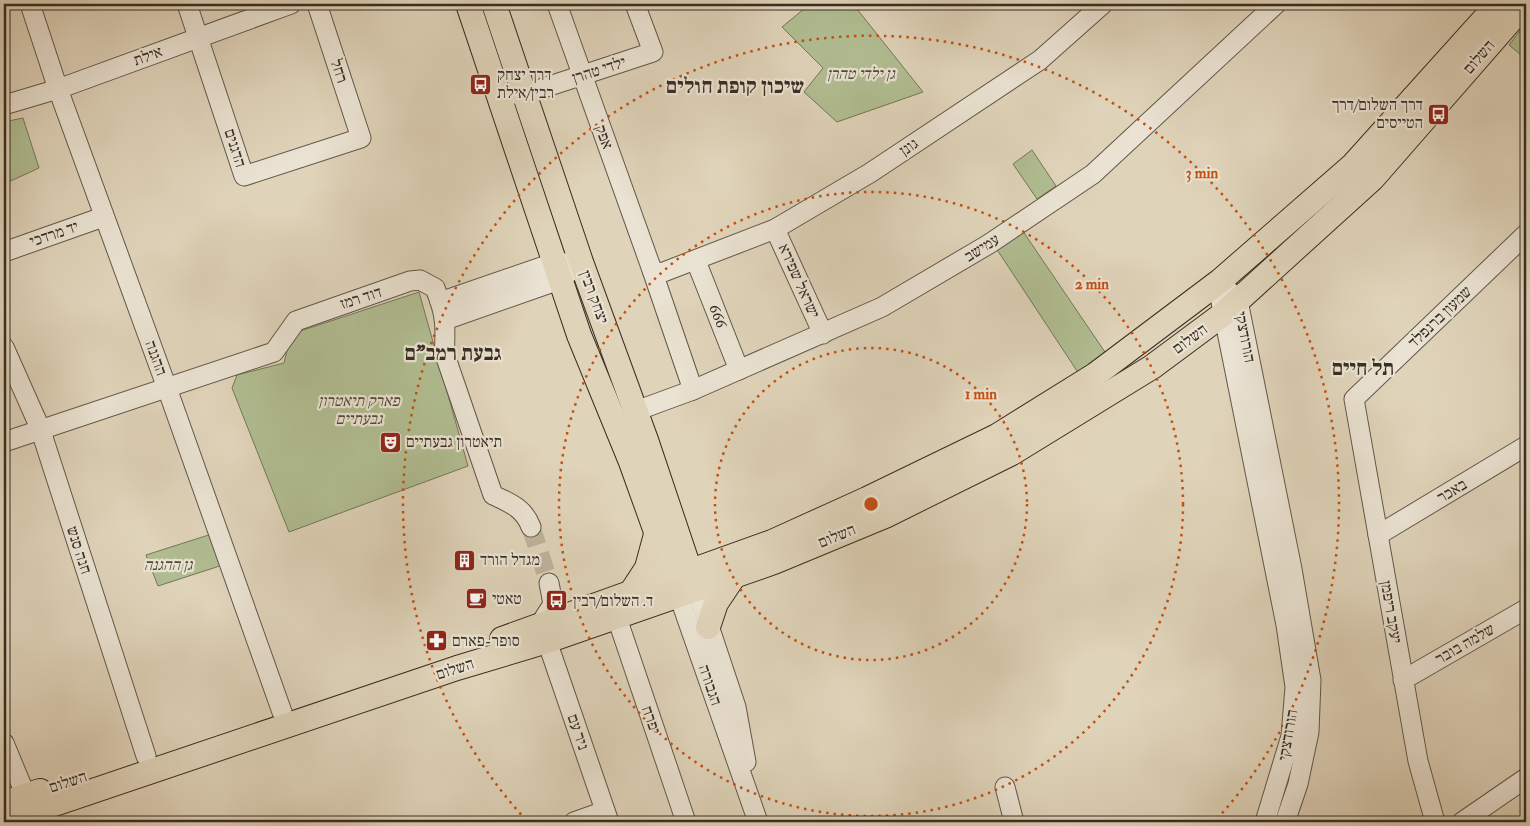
<svg xmlns="http://www.w3.org/2000/svg" width="1530" height="826" viewBox="0 0 1530 826" font-family="'IM FELL Double Pica','Frank Ruhl Libre',serif">
  <style>
    .green { fill: #b0bd91; stroke: #74765a }
    .lines { fill: none; stroke-linecap: round; stroke-linejoin: round }
    .minor-tunnel { stroke: #bdb29b; stroke-width: 19; stroke-dasharray: 19 9; stroke-linecap: butt }
    .minor-casing { stroke: #615748; stroke-width: 21 }
    .major-casing { stroke: #372e23; stroke-width: 26 }
    .minor { stroke: #eae2d2; stroke-width: 19 }
    .major { stroke: #dfd3b9; stroke-width: 24 }
    .ring { fill: none; stroke: #c55011; stroke-width: 2.5; stroke-dasharray: 2.5 5 }
    .labels { text-anchor: middle; dominant-baseline: central; stroke-width: 4.5; stroke-linejoin: round; paint-order: stroke }
    .street-label { font-size: 16px; fill: #372e23; stroke: #eae2d2 }
    .park-label { font-size: 16px; font-style: italic; fill: #4f4b39; stroke: #eae2d2 }
    .poi-label { font-size: 16px; fill: #372e23; stroke: #eae2d2; text-anchor: start }
    .district-label { font-size: 21px; font-weight: bold; fill: #372e23; stroke: #eae2d2 }
    .centre { fill: #c55011; stroke: #eae2d2; stroke-width: 2.5 }
    .ring-label { font-size: 15px; text-anchor: middle; font-weight: bold; fill: #c55011; stroke: #eae2d2; stroke-width: 4.5; stroke-linejoin: round; paint-order: stroke }
  </style>
  <rect width="100%" height="100%" fill="#dfd3b9"/>
  <filter id="stains"><feTurbulence type="fractalNoise" baseFrequency=".004" numOctaves="4"/><feColorMatrix values="0 0 0 0 .2 0 0 0 0 .09 0 0 0 0 .02 0 0 0 .5 -.17"/></filter>
  <radialGradient id="worn" r=".72"><stop offset=".6" stop-color="#630" stop-opacity="0"/><stop offset="1" stop-color="#630" stop-opacity=".3"/></radialGradient>
  <g class="green">
    <path d="M 810,4 L 853,4 L 923,92 L 837,122 L 804,92 L 823,68 L 782,27 Z"/>
    <path d="M 1526,23 L 1526,59 L 1509,45 Z"/>
    <path d="M 23,118 L 39,168 L 4,184 L 4,122 Z"/>
    <path d="M 1032,150 L 1056,186 L 1037,199 L 1013,164 Z"/>
    <path d="M 1018,224 L 1107,355 L 1079,374 L 992,242 Z"/>
    <path d="M 419,292 L 468,466 L 289,532 L 232,388 L 237,375 L 284,363 L 291,334 Z"/>
    <path d="M 218,532 L 229,563 L 158,586 L 146,555 Z"/>
  </g>
  <g class="lines">
    <path class="minor-tunnel" d="M 531,527 L 549,583"/>
    <defs>
      <g id="minor">
        <path d="M 30,4 L 58,89 L 167,388 L 282,712"/>
        <path d="M 187,4 L 244,176 L 361,138 L 317,4"/>
        <path d="M 557,4 L 652,270 L 661,273 L 775,229 L 870,173 L 1040,60 L 1103,4"/>
        <path d="M 511,94 L 525,94 L 653,52 L 635,4"/>
        <path d="M 4,105 L 58,89 L 291,4"/>
        <path d="M 775,229 L 823,334"/>
        <path d="M 4,252 L 103,217"/>
        <path d="M 696,261 L 739,370"/>
        <path d="M 652,270 L 693,390"/>
        <path d="M 1220,281 L 1238,301 L 1292,569 L 1311,680 L 1309,732 L 1298,784 L 1285,822"/>
        <path d="M 440,302 L 553,263 L 567,263"/>
        <path d="M 1221,302 L 1286,625 L 1295,687 L 1291,736 L 1265,822"/>
        <path d="M 445,320 L 559,280 L 571,271"/>
        <path d="M 4,347 L 40,428 L 146,756"/>
        <path d="M 636,411 L 693,390 L 882,307 L 989,244 L 1093,174 L 1276,4"/>
        <path d="M 4,442 L 274,352 L 296,321 L 410,281 L 420,280 L 435,288 C 439,298 443,308 444,319 C 446,330 444,343 445,355 L 493,495 C 510,503 524,508 531,527"/>
        <path d="M 1378,535 L 1526,446"/>
        <path d="M 697,590 L 736,707 L 746,762"/>
        <path d="M 679,596 L 758,822"/>
        <path d="M 617,618 L 686,822"/>
        <path d="M 539,626 L 553,604 L 549,583"/>
        <path d="M 547,641 L 609,822"/>
        <path d="M 1403,680 L 1526,609"/>
        <path d="M 4,743 L 26,796"/>
        <path d="M 1005,787 L 1014,822"/>
        <path d="M 574,822 L 605,811"/>
        <path d="M 1435,822 L 1418,761 L 1354,399 L 1526,234"/>
        <path d="M 1462,822 L 1526,778"/>
      </g>
      <g id="major">
        <path d="M 468,4 L 579,335 L 631,462 L 678,593"/>
        <path d="M 494,4 L 581,262 L 646,440 L 695,586"/>
        <path d="M 630,594 L 647,568 L 657,531"/>
        <path d="M 708,627 L 716,603 L 734,576"/>
        <path d="M 502,639 L 772,542 L 867,499 L 997,436 L 1095,375 L 1220,281 L 1353,165 L 1498,4"/>
        <path d="M 4,803 L 40,791"/>
        <path d="M 4,821 L 457,668 L 547,641 L 774,562 L 885,516 L 1012,453 L 1152,367 L 1222,315 L 1373,178 L 1525,4"/>
      </g>
    </defs>
    <use href="#minor" class="minor-casing"/>
    <use href="#major" class="major-casing"/>
    <use href="#minor" class="minor"/>
    <use href="#major" class="major"/>
  </g>
  <g class="ring">
    <circle cx="871" cy="504" r="156"/>
    <circle cx="871" cy="504" r="312"/>
    <path d="M526 820A468 468 0 1 1 1216 820"/>
  </g>
  <defs>
    <symbol id="bus-square" viewBox="-11 -11 22 22"><rect x="-9" y="-9" width="18" height="18" rx="4" fill="#8f2418" stroke="#eae2d2"/><path d="M-5-6H5V4H4V6H2V4H-2V6H-4V4H-5ZM-3.5-4V0h7V-4ZM-3.5 1.2v1.5H-2V1.2ZM2 1.2v1.5H3.5V1.2Z" fill="#fff"/></symbol>
    <symbol id="theatre-square" viewBox="-11 -11 22 22"><rect x="-9" y="-9" width="18" height="18" rx="4" fill="#8f2418" stroke="#eae2d2"/><path d="M-5-5.5Q0-4 5-5.5V0Q5 5 0 6Q-5 5-5 0ZM-3.3-2.5H-1v1.5H-3.3ZM1-2.5H3.3v1.5H1ZM-2.8 1Q0 5.5 2.8 1Z" fill="#fff"/></symbol>
    <symbol id="building-square" viewBox="-11 -11 22 22"><rect x="-9" y="-9" width="18" height="18" rx="4" fill="#8f2418" stroke="#eae2d2"/><path d="M-4-6H4V6H1V3H-1V6H-4ZM-2.5-4.3h1.7v1.8h-1.7ZM.8-4.3h1.7v1.8H.8ZM-2.5-1h1.7V.8h-1.7ZM.8-1h1.7V.8H.8Z" fill="#fff"/></symbol>
    <symbol id="cafe-square" viewBox="-11 -11 22 22"><rect x="-9" y="-9" width="18" height="18" rx="4" fill="#8f2418" stroke="#eae2d2"/><path d="M-5.5-4.5H6V0H3Q3 3.5 0 3.5H-2.5Q-5.5 3.5-5.5 0ZM3-3.2v2h1.7v-2ZM-6 4.5H4V6H-6Z" fill="#fff"/></symbol>
    <symbol id="pharmacy-square" viewBox="-11 -11 22 22"><rect x="-9" y="-9" width="18" height="18" rx="4" fill="#8f2418" stroke="#eae2d2"/><path d="M-2-6h4v4h4v4h-4v4h-4v-4h-4v-4h4Z" fill="#fff"/></symbol>
  </defs>
  <g fill-rule="evenodd">
    <use href="#bus-square" x="468" y="72" width="25" height="25"/>
    <use href="#bus-square" x="1426" y="102" width="25" height="25"/>
    <use href="#theatre-square" x="378" y="430" width="25" height="25"/>
    <use href="#building-square" x="452" y="548" width="25" height="25"/>
    <use href="#cafe-square" x="464" y="586" width="25" height="25"/>
    <use href="#bus-square" x="544" y="588" width="25" height="25"/>
    <use href="#pharmacy-square" x="424" y="628" width="25" height="25"/>
  </g>
  <g class="labels">
    <g class="street-label">
      <text transform="translate(148 56) rotate(-20)">אילת</text>
      <text transform="translate(1479 57) rotate(-49)">השלום</text>
      <text transform="translate(599 70) rotate(-18)">ילדי טהרן</text>
      <text transform="translate(339 71) rotate(72)">רחל</text>
      <text transform="translate(604 137) rotate(70)">אפק</text>
      <text transform="translate(909 147) rotate(-34)">גונן</text>
      <text transform="translate(235 148) rotate(72)">הדגנים</text>
      <text transform="translate(54 234) rotate(-19)">יד מרדכי</text>
      <text transform="translate(982 248) rotate(-32)">עמישב</text>
      <text transform="translate(799 281) rotate(66)">ישראל שפירא</text>
      <text transform="translate(594 297) rotate(70)">יצחק רבין</text>
      <text transform="translate(361 298) rotate(-18)">דוד רמז</text>
      <text transform="translate(718 316) rotate(68)">666</text>
      <text transform="translate(1440 317) rotate(-44)">שמעון ברנפלד</text>
      <text transform="translate(1245 337) rotate(79)">הורודצקי</text>
      <text transform="translate(1190 339) rotate(-36)">השלום</text>
      <text transform="translate(156 358) rotate(70)">ההגנה</text>
      <text transform="translate(1452 491) rotate(-31)">באכר</text>
      <text transform="translate(837 536) rotate(-22)">השלום</text>
      <text transform="translate(79 550) rotate(72)">חנה סנש</text>
      <text transform="translate(1391 612) rotate(80)">יעקב ריפמן</text>
      <text transform="translate(1465 644) rotate(-30)">שלמה בובר</text>
      <text transform="translate(455 669) rotate(-18)">השלום</text>
      <text transform="translate(710 685) rotate(71)">הגבורה</text>
      <text transform="translate(651 720) rotate(71)">יפרח</text>
      <text transform="translate(578 732) rotate(71)">ניר עם</text>
      <text transform="translate(1288 735) rotate(-80)">הורודצקי</text>
      <text transform="translate(68 782) rotate(-18)">השלום</text>
    </g>
    <g class="park-label">
      <text x="861" y="74">גן ילדי טהרן</text>
      <text x="359" y="401">פארק תיאטרון<tspan x="359" dy="18">גבעתיים</tspan></text>
      <text x="168" y="565">גן ההגנה</text>
    </g>
    <g class="poi-label">
      <text x="497" y="75">דרך יצחק<tspan x="497" dy="18">רבין/אילת</tspan></text>
      <text x="1423" y="105" text-anchor="end">דרך השלום/דרך<tspan x="1423" dy="18">הטייסים</tspan></text>
      <text x="406" y="442">תיאטרון גבעתיים</text>
      <text x="480" y="560">מגדל הורד</text>
      <text x="492" y="599">טאטי</text>
      <text x="573" y="601">ד. השלום/רבין</text>
      <text x="452" y="641">סופר-פארם</text>
    </g>
    <g class="district-label">
      <text x="735" y="86">שיכון קופת חולים</text>
      <text x="453" y="353">גבעת רמב"ם</text>
      <text x="1363" y="368">תל חיים</text>
    </g>
  </g>
  <circle cx="871" cy="504" r="8" class="centre"/>
  <g class="ring-label">
    <text x="1202" y="178">3 min</text>
    <text x="1092" y="289">2 min</text>
    <text x="981" y="399">1 min</text>
  </g>
  <rect width="1530" height="826" fill="none" stroke="#dfd3b9" stroke-width="20"/>
  <rect x="5" y="5" width="1520" height="816" fill="none" stroke="#372e23" stroke-width="2.5"/>
  <rect x="10" y="10" width="1510" height="806" fill="none" stroke="#372e23"/>
  <rect width="100%" height="100%" filter="url(#stains)"/>
  <rect width="100%" height="100%" fill="url(#worn)"/>
</svg>
